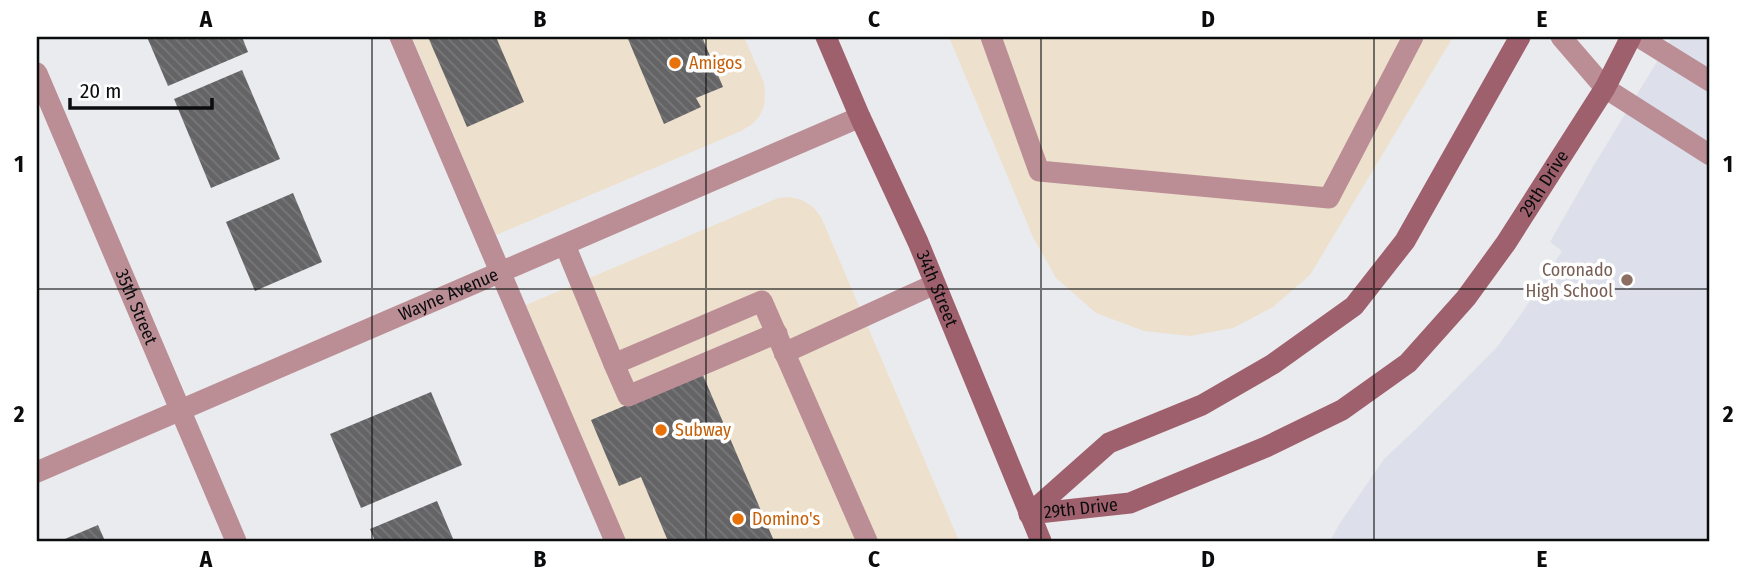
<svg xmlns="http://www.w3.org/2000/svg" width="1747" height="578" viewBox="0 0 1747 578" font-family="'Fira Sans Condensed',sans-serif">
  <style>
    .commercial { fill: #ede0cc }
    .built { fill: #dde0ea }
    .building { fill: url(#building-back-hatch) }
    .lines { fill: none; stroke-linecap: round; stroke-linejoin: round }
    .lane { stroke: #bb8e96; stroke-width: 21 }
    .street { stroke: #bb8e96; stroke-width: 21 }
    .secondary { stroke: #9f606d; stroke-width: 21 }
    .grid { fill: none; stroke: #0b0c0d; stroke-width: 2; stroke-opacity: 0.55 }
    .food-dot { fill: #e8710a; stroke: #fff; stroke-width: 2.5 }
    .education-dot { fill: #8d6e63; stroke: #fff; stroke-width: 2.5 }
    .labels { text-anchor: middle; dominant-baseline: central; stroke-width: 7; stroke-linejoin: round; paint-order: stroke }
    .food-label { font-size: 18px; fill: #c56008; stroke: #fff; text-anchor: start }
    .street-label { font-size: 18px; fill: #0b0c0d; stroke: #fff }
    .education-label { font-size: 18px; fill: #785e54; stroke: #fff; text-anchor: end }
    .neatline { fill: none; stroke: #0b0c0d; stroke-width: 2.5 }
    .grid-label { font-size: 23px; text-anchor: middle; font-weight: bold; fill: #0b0c0d }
  </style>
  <defs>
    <pattern id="building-back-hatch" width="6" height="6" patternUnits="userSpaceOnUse" patternTransform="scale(1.75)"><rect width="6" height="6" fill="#646365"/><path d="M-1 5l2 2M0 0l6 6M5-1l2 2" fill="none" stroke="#787879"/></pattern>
  </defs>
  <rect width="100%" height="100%" fill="#eaebee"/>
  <g class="commercial">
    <path d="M 412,37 L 744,37 L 764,83 L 765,94 L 764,106 L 759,117 L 751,125 L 741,131 L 496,235 Z"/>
    <path d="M 949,37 L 1453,37 L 1310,275 L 1273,307 L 1233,328 L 1190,336 L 1144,331 L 1096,313 L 1056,278 L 1033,237 Z"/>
    <path d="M 790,197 L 802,200 L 813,207 L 821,217 L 959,541 L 626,541 L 526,305 L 778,198 Z"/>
  </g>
  <path class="built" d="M 1672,37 L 1710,37 L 1710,541 L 1330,541 L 1340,523 L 1384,459 L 1416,429 L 1497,347 L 1524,310 L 1562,251 L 1550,242 L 1594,165 Z"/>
  <g class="building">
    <path d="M 147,37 L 242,37 L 248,52 L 168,86 Z"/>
    <path d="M 428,37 L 496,37 L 524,102 L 467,127 Z"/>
    <path d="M 633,37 L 702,37 L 723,87 L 696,98 L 701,107 L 664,124 L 628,39 Z"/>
    <path d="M 242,70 L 280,159 L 211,188 L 174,99 Z"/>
    <path d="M 293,193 L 322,262 L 255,291 L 226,222 Z"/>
    <path d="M 702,373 L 774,541 L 668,541 L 641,477 L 619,486 L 591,420 Z"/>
    <path d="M 431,392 L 462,465 L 361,508 L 330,434 Z"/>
    <path d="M 437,501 L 454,541 L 375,541 L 370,529 Z"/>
    <path d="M 98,525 L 105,541 L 60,541 Z"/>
  </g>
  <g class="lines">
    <g class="lane">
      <path d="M 400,37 L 615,541"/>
      <path d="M 991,37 L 1039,171 L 1329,198 L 1413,37"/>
      <path d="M 1561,37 L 1605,88 L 1710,155"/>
      <path d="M 1639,37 L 1710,81"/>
      <path d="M 565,245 L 614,364 L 762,301 L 867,541"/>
      <path d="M 784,353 L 935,284"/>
      <path d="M 614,364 L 628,396 L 777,333"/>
    </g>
    <g class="street">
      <path id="s1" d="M 37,73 L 236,541"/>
      <path id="s2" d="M 37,472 L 860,117"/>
    </g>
    <g class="secondary">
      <path id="s3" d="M 826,37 L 860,117 L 918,242 L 1041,541"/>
      <path id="s4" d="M 1029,514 L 1130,503 L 1266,447 L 1342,410 L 1408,363 L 1466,298 L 1506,243 L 1605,88 L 1631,37"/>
      <path d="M 1029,514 L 1109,443 L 1202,405 L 1273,364 L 1354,306 L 1405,241 L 1520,37"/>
    </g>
  </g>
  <path class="grid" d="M 372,37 L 372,541M 706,37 L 706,541M 1041,37 L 1041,541M 1374,37 L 1374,541M 37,289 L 1710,289"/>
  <g class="food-dot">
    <circle cx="675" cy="63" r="7"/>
    <circle cx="661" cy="430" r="7"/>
    <circle cx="738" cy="519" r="7"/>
  </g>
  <circle class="education-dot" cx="1627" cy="280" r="7"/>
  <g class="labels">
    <g class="food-label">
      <text x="689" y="63">Amigos</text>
      <text x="675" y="430">Subway</text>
      <text x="752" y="519">Domino's</text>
    </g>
    <g class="street-label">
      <text stroke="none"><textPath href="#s4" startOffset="640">29th Drive</textPath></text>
      <text stroke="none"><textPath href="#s3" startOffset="275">34th Street</textPath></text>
      <text stroke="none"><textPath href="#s2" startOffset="448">Wayne Avenue</textPath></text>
      <text stroke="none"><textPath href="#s1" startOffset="254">35th Street</textPath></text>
      <text stroke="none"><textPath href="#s4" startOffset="52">29th Drive</textPath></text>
    </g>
    <g class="education-label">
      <text x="1613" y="270">Coronado<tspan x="1613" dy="21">High School</tspan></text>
    </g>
  </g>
  <rect width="1747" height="578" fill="none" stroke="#ffffff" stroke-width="77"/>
  <path d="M70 98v10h142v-10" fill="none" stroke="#0b0c0d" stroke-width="3.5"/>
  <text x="80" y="98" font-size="21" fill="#0b0c0d" stroke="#ffffff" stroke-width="5" paint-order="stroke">20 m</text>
  <rect x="38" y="38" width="1670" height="502" class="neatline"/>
  <g class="grid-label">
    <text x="206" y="27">A</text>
    <text x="540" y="27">B</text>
    <text x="874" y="27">C</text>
    <text x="1208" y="27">D</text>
    <text x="1542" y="27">E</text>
    <text x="19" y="172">1</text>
    <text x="1728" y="172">1</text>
    <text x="19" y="422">2</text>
    <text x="1728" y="422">2</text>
    <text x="206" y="567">A</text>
    <text x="540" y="567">B</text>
    <text x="874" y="567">C</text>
    <text x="1208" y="567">D</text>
    <text x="1542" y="567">E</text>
  </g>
</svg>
